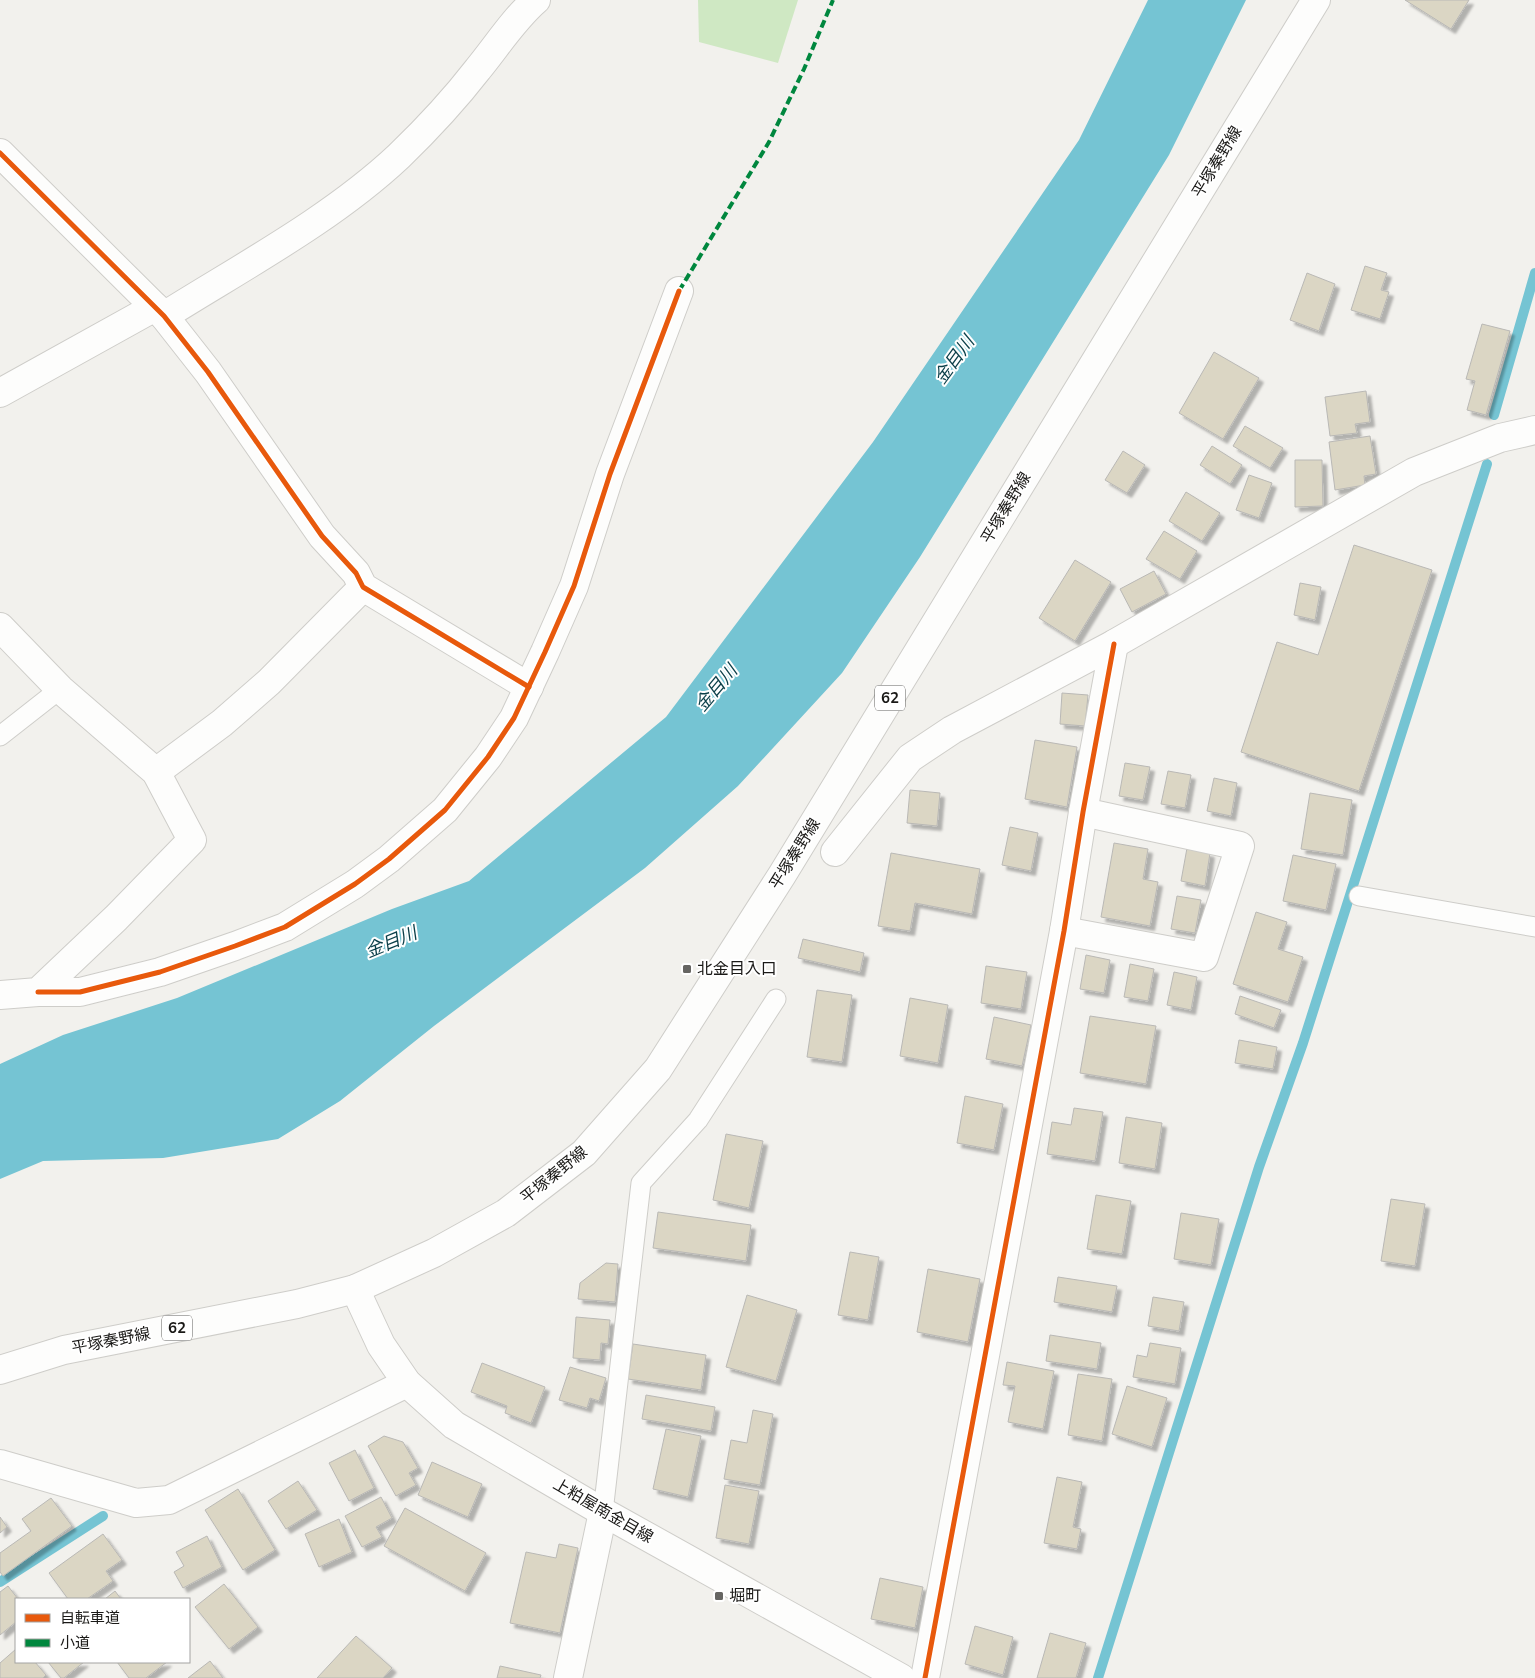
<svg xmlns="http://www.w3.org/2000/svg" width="1535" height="1678" viewBox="0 0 1535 1678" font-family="'Nunito Sans','Noto Sans JP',sans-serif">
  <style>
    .green { fill: #cfe8c3 }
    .water { fill: #75c4d3 }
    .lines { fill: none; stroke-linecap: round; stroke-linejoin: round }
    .stream { stroke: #75c4d3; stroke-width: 10 }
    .building { fill: #dbd6c4; stroke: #b9b8b5; filter: url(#shadow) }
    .service-casing { stroke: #cecdc9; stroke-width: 21 }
    .minor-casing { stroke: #cecdc9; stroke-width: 30 }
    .secondary-casing { stroke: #cecdc9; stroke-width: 30 }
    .primary-casing { stroke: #cecdc9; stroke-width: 30 }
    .service { stroke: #fdfdfc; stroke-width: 19 }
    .minor { stroke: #fdfdfc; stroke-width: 28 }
    .secondary { stroke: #fdfdfc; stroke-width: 28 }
    .primary { stroke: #fdfdfc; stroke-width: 28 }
    .quiet { stroke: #00873e; stroke-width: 4; stroke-dasharray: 8 4; stroke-linecap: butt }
    .cycleway-casing { stroke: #fff; stroke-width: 8 }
    .cycleway { stroke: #e8590c; stroke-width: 5 }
    .poi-dot { fill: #666562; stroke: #fff; stroke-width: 2 }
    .labels { text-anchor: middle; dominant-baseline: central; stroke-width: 4; stroke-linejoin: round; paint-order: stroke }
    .shield { fill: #fff; stroke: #5f5e5d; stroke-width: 1 }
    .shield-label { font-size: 15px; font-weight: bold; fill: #1a1917 }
    .street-label { font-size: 16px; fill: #1a1917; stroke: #fff }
    .poi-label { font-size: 16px; fill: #1a1917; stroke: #fff; text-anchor: start }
    .water-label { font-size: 18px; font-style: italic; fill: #0a3e48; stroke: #fff }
  </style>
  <defs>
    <filter id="shadow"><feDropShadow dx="4.5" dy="4.5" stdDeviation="1" flood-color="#0004"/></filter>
  </defs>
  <rect width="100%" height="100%" fill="#f2f1ed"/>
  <path class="green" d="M 698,0 L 798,0 L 778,63 L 699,42 Z"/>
  <path class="water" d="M 1148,0 L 1246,0 L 1169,155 L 920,557 L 842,673 L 738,786 L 645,868 L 434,1026 L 340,1101 L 278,1139 L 163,1158 L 43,1161 L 0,1179 L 0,1064 L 63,1035 L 177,998 L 392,909 L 469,881 L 666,717 L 873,442 L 1079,140 Z"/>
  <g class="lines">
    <g class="stream">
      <path d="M 1494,415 L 1535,273"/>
      <path d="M 0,1582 L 103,1516"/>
      <path d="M 1098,1678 L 1259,1167 L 1303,1043 L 1487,464"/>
    </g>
  </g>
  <g class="building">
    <path d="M 1405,0 L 1469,0 L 1451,29 Z"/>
    <path d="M 1365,266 L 1387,273 L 1381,290 L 1389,292 L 1380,319 L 1351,310 Z"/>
    <path d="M 1307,273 L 1335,284 L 1319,331 L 1290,320 Z"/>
    <path d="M 1482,324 L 1510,331 L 1486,415 L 1467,410 L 1475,381 L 1466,379 Z"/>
    <path d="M 1214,352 L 1259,378 L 1223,439 L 1179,413 Z"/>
    <path d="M 1366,391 L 1370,422 L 1355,424 L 1357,433 L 1330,436 L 1325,397 Z"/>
    <path d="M 1245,426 L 1283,448 L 1270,468 L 1233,446 Z"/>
    <path d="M 1370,436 L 1376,474 L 1364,476 L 1365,485 L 1335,490 L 1329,442 Z"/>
    <path d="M 1212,446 L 1242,465 L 1230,484 L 1200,465 Z"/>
    <path d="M 1123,451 L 1145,465 L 1127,493 L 1105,480 Z"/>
    <path d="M 1295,460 L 1322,460 L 1323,506 L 1295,507 Z"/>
    <path d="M 1249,475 L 1272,483 L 1259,518 L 1236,510 Z"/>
    <path d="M 1186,492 L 1220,513 L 1202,541 L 1169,521 Z"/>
    <path d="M 1164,531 L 1197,551 L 1180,579 L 1146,559 Z"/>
    <path d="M 1354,545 L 1432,570 L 1359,791 L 1241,752 L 1277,642 L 1318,655 Z"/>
    <path d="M 1075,560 L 1111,582 L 1075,641 L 1039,618 Z"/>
    <path d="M 1154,571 L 1166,594 L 1132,612 L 1120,589 Z"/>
    <path d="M 1300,583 L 1321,587 L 1315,620 L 1294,615 Z"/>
    <path d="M 1062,693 L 1088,695 L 1085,726 L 1060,724 Z"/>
    <path d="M 1035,740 L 1077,747 L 1067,807 L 1025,799 Z"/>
    <path d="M 1125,763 L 1150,767 L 1143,800 L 1119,796 Z"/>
    <path d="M 1168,771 L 1191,775 L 1185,808 L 1161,804 Z"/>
    <path d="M 1214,778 L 1237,783 L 1231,816 L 1207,811 Z"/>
    <path d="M 910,790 L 940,793 L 937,826 L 907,823 Z"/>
    <path d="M 1310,793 L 1352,800 L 1343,855 L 1301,849 Z"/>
    <path d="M 1010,827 L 1038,833 L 1031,871 L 1002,865 Z"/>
    <path d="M 1114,843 L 1148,849 L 1143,879 L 1158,882 L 1150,926 L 1101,917 Z"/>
    <path d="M 1187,848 L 1210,853 L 1205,886 L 1181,881 Z"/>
    <path d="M 891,853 L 980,869 L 972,914 L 915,903 L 910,931 L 878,926 Z"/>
    <path d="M 1293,855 L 1336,864 L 1326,910 L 1283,901 Z"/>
    <path d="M 1177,896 L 1201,900 L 1195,933 L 1171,929 Z"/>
    <path d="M 1256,912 L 1287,922 L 1278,949 L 1303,957 L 1288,1002 L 1233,984 Z"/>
    <path d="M 803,939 L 864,953 L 860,972 L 798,958 Z"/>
    <path d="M 1086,955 L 1110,960 L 1104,993 L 1080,989 Z"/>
    <path d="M 1130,964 L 1154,969 L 1148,1001 L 1124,997 Z"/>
    <path d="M 986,966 L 1027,972 L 1021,1009 L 981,1003 Z"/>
    <path d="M 1174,972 L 1197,977 L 1191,1010 L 1167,1005 Z"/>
    <path d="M 817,990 L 852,995 L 842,1062 L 807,1057 Z"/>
    <path d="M 1240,996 L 1281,1010 L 1274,1028 L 1235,1014 Z"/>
    <path d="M 910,998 L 948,1005 L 938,1063 L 900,1056 Z"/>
    <path d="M 1090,1016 L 1156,1026 L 1146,1084 L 1080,1073 Z"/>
    <path d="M 994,1017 L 1031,1025 L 1022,1066 L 986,1059 Z"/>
    <path d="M 1239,1040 L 1277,1047 L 1273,1069 L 1235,1063 Z"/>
    <path d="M 965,1096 L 1003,1104 L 994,1150 L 957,1143 Z"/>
    <path d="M 1074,1108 L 1103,1112 L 1095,1161 L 1047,1154 L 1052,1122 L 1071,1125 Z"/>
    <path d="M 1126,1117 L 1162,1123 L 1155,1169 L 1119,1163 Z"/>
    <path d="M 726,1134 L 763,1141 L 749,1208 L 713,1200 Z"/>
    <path d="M 1096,1195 L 1131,1201 L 1122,1254 L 1087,1249 Z"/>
    <path d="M 1391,1199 L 1425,1204 L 1415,1266 L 1381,1261 Z"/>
    <path d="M 658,1212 L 751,1225 L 746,1261 L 653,1248 Z"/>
    <path d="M 1181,1213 L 1219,1219 L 1211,1265 L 1174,1259 Z"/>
    <path d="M 850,1252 L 879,1257 L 868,1320 L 838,1315 Z"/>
    <path d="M 606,1263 L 618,1264 L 615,1302 L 578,1299 L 580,1283 Z"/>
    <path d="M 928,1269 L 980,1279 L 968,1342 L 917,1332 Z"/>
    <path d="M 1058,1277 L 1117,1286 L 1112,1312 L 1054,1302 Z"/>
    <path d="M 747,1295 L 797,1310 L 776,1381 L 726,1367 Z"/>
    <path d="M 1153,1297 L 1184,1302 L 1179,1331 L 1148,1326 Z"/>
    <path d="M 576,1317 L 610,1320 L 608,1344 L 601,1343 L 600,1360 L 573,1358 Z"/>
    <path d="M 1050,1335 L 1101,1343 L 1097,1369 L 1046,1361 Z"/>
    <path d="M 1150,1343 L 1181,1348 L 1175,1384 L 1133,1377 L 1137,1355 L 1147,1357 Z"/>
    <path d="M 633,1344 L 706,1355 L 701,1390 L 628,1379 Z"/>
    <path d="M 1007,1362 L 1054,1371 L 1043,1429 L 1008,1422 L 1015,1386 L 1003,1385 Z"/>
    <path d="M 482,1363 L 545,1387 L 531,1423 L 505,1413 L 507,1406 L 471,1392 Z"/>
    <path d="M 570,1367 L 606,1378 L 599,1401 L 590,1398 L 587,1408 L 559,1400 Z"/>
    <path d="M 1078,1374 L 1112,1379 L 1102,1441 L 1068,1435 Z"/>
    <path d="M 1127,1386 L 1167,1398 L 1152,1447 L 1112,1434 Z"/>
    <path d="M 646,1395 L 715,1407 L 711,1431 L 642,1419 Z"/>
    <path d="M 753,1410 L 773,1414 L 760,1485 L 724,1479 L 731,1440 L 747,1443 Z"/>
    <path d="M 666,1429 L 701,1436 L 688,1497 L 653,1489 Z"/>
    <path d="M 384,1436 L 403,1442 L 418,1468 L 409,1473 L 416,1485 L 396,1496 L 368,1446 Z"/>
    <path d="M 355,1450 L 374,1488 L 349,1501 L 329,1463 Z"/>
    <path d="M 432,1462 L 482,1484 L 468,1517 L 418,1495 Z"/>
    <path d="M 1057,1477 L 1082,1482 L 1073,1527 L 1081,1529 L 1077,1549 L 1044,1543 Z"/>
    <path d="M 298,1481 L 317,1510 L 286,1529 L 268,1501 Z"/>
    <path d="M 725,1485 L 759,1491 L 749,1544 L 716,1538 Z"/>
    <path d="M 238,1489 L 275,1550 L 243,1570 L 205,1510 Z"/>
    <path d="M 381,1497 L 392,1518 L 376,1527 L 382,1537 L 362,1547 L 345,1516 Z"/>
    <path d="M 51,1498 L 72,1526 L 3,1576 L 0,1572 L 0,1553 L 31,1531 L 22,1519 Z"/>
    <path d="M 405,1508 L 486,1553 L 465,1591 L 384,1546 Z"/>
    <path d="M 0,1517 L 7,1527 L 0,1533 Z"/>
    <path d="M 339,1519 L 352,1552 L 319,1567 L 305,1534 Z"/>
    <path d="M 103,1534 L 122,1560 L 106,1571 L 113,1581 L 87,1599 L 68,1599 L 49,1573 Z"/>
    <path d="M 207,1536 L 222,1567 L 183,1588 L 174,1572 L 184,1566 L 176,1552 Z"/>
    <path d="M 559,1544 L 578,1548 L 560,1633 L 510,1623 L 526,1552 L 556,1558 Z"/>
    <path d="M 880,1578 L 923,1587 L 915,1628 L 871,1619 Z"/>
    <path d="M 224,1584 L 258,1627 L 229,1649 L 195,1607 Z"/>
    <path d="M 8,1586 L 18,1599 L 16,1599 L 16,1622 L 0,1635 L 0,1592 Z"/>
    <path d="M 115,1591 L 121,1599 L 105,1599 Z"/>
    <path d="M 975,1626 L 1013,1637 L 1003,1675 L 965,1664 Z"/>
    <path d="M 1050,1633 L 1086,1643 L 1076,1678 L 1037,1678 Z"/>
    <path d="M 356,1636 L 392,1668 L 383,1678 L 317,1678 Z"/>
    <path d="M 16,1649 L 16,1662 L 35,1662 L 46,1675 L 43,1678 L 0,1678 L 0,1663 Z"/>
    <path d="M 210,1661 L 223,1678 L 188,1678 Z"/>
    <path d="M 48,1662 L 84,1662 L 64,1678 L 61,1678 Z"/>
    <path d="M 117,1662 L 167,1662 L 146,1678 L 129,1678 Z"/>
    <path d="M 500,1666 L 541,1675 L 540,1678 L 497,1678 Z"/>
  </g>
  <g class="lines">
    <defs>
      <g id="service">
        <path d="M 0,736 L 60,689"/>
        <path d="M 1359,896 L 1535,927"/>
        <path d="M 603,1512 L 641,1183 L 698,1120 L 776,999"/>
      </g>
      <g id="minor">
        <path d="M 0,153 L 164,316 L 208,372 L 322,536 L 356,573 L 363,587 L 529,687"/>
        <path d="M 164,316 C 242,267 332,219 399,156 C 427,129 454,100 478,69 C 497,46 513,20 536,0"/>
        <path d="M 0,393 L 155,307"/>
        <path d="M 0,627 L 60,689 L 156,772 L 192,840 L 116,918 L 38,992 L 0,995"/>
        <path d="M 156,772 L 222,723 L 269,682 L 363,587"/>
        <path d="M 835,852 L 910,758 L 952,730 L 1114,644 L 1414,472 L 1500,438 L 1535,430"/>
        <path d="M 1064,931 L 1204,957 L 1240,846 L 1083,812"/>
        <path d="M 38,992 L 80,992 L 160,972 L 235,946 L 285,927 L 355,884 L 389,859 L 445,810 L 488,757 L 514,718 L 545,652 L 574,586 L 610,474 L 679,291"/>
        <path d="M 0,1464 L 136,1503 L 169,1500 L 407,1383"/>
        <path d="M 568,1678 L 603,1512"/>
        <path d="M 925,1678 L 1064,931 L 1083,812 L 1114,644"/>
      </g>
      <path id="secondary" d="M 355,1289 L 381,1345 L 407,1383 L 454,1425 L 603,1512 L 901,1678"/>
      <path id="primary" d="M 0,1370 L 64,1350 L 297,1304 L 355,1289 L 434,1253 L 506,1213 L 584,1153 L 658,1069 L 782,875 L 1316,0"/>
    </defs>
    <use href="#service" class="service-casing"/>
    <use href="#minor" class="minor-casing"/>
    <use href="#secondary" class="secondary-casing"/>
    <use href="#primary" class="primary-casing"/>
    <use href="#service" class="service"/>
    <use href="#minor" class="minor"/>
    <use href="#secondary" class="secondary"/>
    <use href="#primary" class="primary"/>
    <path class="quiet" d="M 679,291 L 769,142 L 804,69 L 833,0"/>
    <defs>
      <g id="cycleway">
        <path d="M 0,153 L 164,316 L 208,372 L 322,536 L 356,573 L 363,587 L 529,687"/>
        <path d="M 38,992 L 80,992 L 160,972 L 235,946 L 285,927 L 355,884 L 389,859 L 445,810 L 488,757 L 514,718 L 545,652 L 574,586 L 610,474 L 679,291"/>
        <path d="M 925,1678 L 1064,931 L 1083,812 L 1114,644"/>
      </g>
    </defs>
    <use href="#cycleway" class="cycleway-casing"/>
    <use href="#cycleway" class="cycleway"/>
  </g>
  <g class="poi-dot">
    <rect x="682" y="964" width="10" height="10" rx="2.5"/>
    <rect x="714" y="1591" width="10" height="10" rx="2.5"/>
  </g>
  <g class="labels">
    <g class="shield">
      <rect x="875" y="685.5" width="30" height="25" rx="4"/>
      <rect x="162" y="1315.5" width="30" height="25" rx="4"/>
    </g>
    <g class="shield-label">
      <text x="890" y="698">62</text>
      <text x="177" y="1328">62</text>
    </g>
    <g class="street-label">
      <text transform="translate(1217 162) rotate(-59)">平塚秦野線</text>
      <text transform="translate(1006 508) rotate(-59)">平塚秦野線</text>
      <text transform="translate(795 854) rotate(-58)">平塚秦野線</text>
      <text transform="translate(554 1175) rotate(-39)">平塚秦野線</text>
      <text transform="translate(111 1341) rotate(-11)">平塚秦野線</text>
      <text transform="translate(603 1511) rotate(30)">上粕屋南金目線</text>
    </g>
    <g class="poi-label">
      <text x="697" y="969">北金目入口</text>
      <text x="729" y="1596">堀町</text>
    </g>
    <g class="water-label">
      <text transform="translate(954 360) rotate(-54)">金目川</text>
      <text transform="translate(716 688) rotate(-50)">金目川</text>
      <text transform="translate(391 942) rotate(-22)">金目川</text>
    </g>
  </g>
  <rect x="15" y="1598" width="175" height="65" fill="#ffffff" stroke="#a3a3a2"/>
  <rect x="25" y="1614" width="25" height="8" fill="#e8590c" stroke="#a3a3a2"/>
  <text x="60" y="1623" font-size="15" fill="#1a1917">自転車道</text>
  <rect x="25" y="1639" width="25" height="8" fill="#00873e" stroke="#a3a3a2"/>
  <text x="60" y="1648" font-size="15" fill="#1a1917">小道</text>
</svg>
